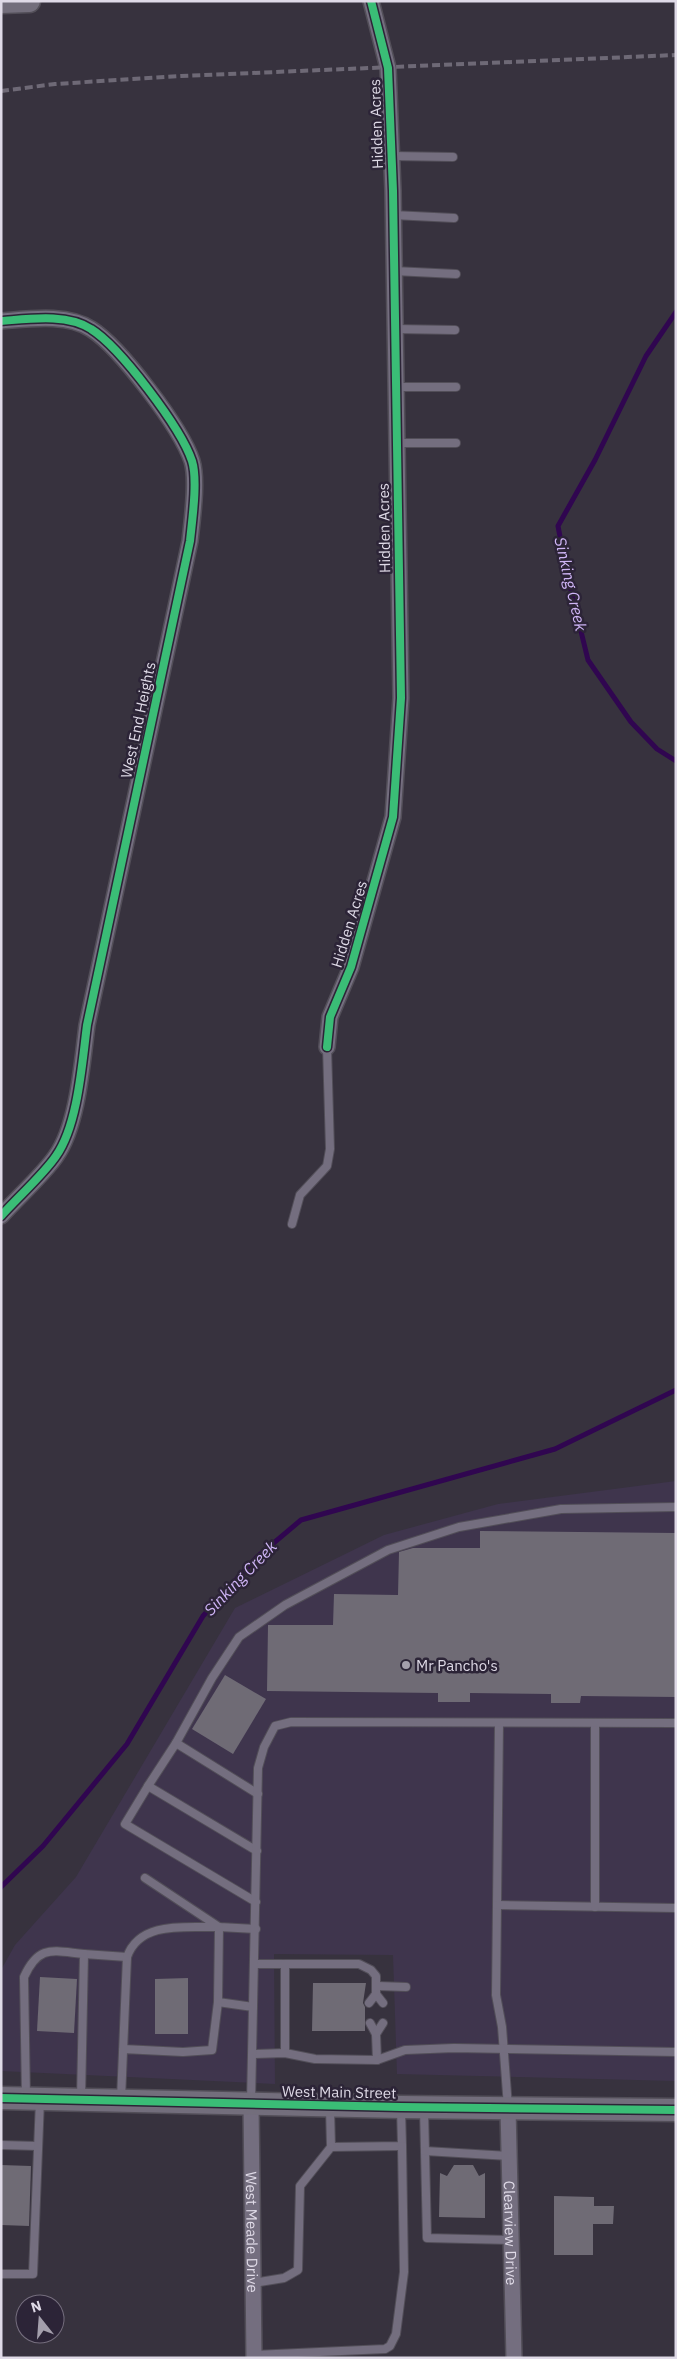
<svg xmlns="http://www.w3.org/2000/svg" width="677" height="2359" viewBox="0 0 677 2359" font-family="'IBM Plex Sans',sans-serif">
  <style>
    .built { fill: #3f354d }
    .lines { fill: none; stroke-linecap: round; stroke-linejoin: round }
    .stream { stroke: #300650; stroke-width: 5 }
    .building { fill: #6f6b75 }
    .lane-casing { stroke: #524e58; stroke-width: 10 }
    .street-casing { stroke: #524e58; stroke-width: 18 }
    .primary-casing { stroke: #524e58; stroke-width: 25 }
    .lane { stroke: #746e7f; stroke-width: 8 }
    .street { stroke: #746e7f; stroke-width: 15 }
    .primary { stroke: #736e7c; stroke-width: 22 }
    .rail { stroke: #6e6976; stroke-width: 4; stroke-dasharray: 8 4; stroke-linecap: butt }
    .cycleway-casing { stroke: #2c2437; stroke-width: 11 }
    .cycleway { stroke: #3abd76; stroke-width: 8 }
    .poi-dot { fill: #a49fac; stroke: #2c2437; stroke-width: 2 }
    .labels { text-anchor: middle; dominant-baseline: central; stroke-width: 5; stroke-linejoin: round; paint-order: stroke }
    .street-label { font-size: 15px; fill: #dfdae7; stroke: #2c2437 }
    .poi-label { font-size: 15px; fill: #dfdae7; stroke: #2c2437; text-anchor: start }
    .water-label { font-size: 16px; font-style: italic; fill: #cfb5f6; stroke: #2c2437 }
  </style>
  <rect width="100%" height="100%" fill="#37323e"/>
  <path class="built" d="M 676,1481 L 676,2081 L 397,2074 L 393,1955 L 274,1954 L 275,2084 L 1,2071 L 1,1970 L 15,1945 L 76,1877 L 235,1608 L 384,1535 L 498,1504 Z"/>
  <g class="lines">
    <g class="stream">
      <path d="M 676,312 L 646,356 L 595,460 L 558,526 L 567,574 L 588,660 L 631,722 L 657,749 L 676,761"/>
      <path d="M 1,1887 L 43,1846 L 127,1744 L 203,1616 L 257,1557 L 301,1520 L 555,1449 L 676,1390"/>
    </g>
  </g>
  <g class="building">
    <path d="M 480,1531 L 676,1533 L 676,1697 L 581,1696 L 580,1703 L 551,1703 L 551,1694 L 470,1693 L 470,1702 L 438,1702 L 438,1693 L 267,1691 L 268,1625 L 333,1625 L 334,1594 L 398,1595 L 399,1552 L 413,1548 L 480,1548 Z"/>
    <path d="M 225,1675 L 266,1699 L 233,1754 L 192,1729 Z"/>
    <path d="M 40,1977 L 77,1979 L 74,2033 L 37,2031 Z"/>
    <path d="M 188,1978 L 188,2034 L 155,2034 L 155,1979 Z"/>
    <path d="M 313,1983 L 366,1983 L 363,2003 L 365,2007 L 365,2031 L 312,2031 Z"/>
    <path d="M 1,2165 L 31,2166 L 29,2226 L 1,2225 Z"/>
    <path d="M 454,2165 L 473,2165 L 479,2176 L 485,2173 L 485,2218 L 439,2217 L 440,2173 L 447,2176 Z"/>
    <path d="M 554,2196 L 594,2197 L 594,2206 L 614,2206 L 613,2224 L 593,2224 L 593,2255 L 554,2255 Z"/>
  </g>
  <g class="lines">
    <defs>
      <g id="lane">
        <path d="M 391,156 L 453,157"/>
        <path d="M 393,215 L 454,218"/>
        <path d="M 394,271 L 456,274"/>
        <path d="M 395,329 L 455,330"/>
        <path d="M 396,387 L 456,387"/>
        <path d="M 397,443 L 456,443"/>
        <path d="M 292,1224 L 300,1195 L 327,1166 L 330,1149 L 327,1047"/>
        <path d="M 499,1723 L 496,1995 L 502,2027 L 508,2107"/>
        <path d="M 176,1743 L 212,1678 L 239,1637 L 285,1605 L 388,1550 L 459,1527 L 561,1509 L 676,1507"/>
        <path d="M 148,1786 L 125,1824 L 256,1902"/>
        <path d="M 257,1851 L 148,1786 L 176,1743 L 258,1794"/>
        <path d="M 145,1878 L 219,1927 L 256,1929"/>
        <path d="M 497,1905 L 676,1908"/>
        <path d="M 595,1907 L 595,1724"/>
        <path d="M 84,1954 L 127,1957"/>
        <path d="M 255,1964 L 285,1964"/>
        <path d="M 377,1986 L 406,1987"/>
        <path d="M 376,1994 L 383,2003"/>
        <path d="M 218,2002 L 253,2007"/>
        <path d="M 370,2023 L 376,2034 L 377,2060"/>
        <path d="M 376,2034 L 383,2023"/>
        <path d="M 285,2053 L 285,1964 L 359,1964 L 371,1970 L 376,1976 L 376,1994 L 369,2003"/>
        <path d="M 253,2054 L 285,2053 L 315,2059 L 377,2060 L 405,2050 L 454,2048 L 676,2052"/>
        <path d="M 26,2098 L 24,1977 C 39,1944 53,1951 84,1954 L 81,2098"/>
        <path d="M 121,2099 L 127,1957 C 140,1920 187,1928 219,1927 L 218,2002 L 212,2050 L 183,2052 L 123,2049"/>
        <path d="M 251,2102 L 258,1768 L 264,1747 L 275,1726 L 291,1722 L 676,1723"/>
        <path d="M 330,2108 L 331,2147 L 402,2146 L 401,2109"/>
        <path d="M 424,2109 L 427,2238 L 511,2240"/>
        <path d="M 1,2145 L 38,2146"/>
        <path d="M 425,2151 L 509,2156"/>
        <path d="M 1,2274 L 33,2274 L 40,2100"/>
        <path d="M 253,2283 L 284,2278 L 298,2270 L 300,2186 L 331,2147"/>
        <path d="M 254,2355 L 385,2349 L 390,2346 L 396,2334 L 404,2272 L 402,2146"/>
      </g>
      <g id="street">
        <path d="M 1,321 C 28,319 67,313 91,329 C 120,347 181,428 192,461 C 198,480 192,521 190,541 L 87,1025 C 82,1063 78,1125 56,1156 C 44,1174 17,1198 1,1216"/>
        <path d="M 327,1047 L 330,1017 L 351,967 L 393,817 L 401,698 L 393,191 L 388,68 L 371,1"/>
        <path id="s1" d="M 251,2104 L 254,2358"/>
        <path id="s2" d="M 508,2109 L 514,2358"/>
      </g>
      <g id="primary">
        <path d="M 1,2 L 29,1"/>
        <path d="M 1,2098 L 401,2107 L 676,2110"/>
      </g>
    </defs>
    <use href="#lane" class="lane-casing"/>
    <use href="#street" class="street-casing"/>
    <use href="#primary" class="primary-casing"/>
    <use href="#lane" class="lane"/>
    <use href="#street" class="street"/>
    <use href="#primary" class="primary"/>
    <path class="rail" d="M 1,91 L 55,84 L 181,76 L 676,55"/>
    <defs>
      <g id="cycleway">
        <path d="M 1,321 C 28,319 67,313 91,329 C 120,347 181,428 192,461 C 198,480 192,521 190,541 L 87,1025 C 82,1063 78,1125 56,1156 C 44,1174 17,1198 1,1216"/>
        <path d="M 327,1047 L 330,1017 L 351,967 L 393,817 L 401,698 L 393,191 L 388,68 L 371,1"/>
        <path d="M 1,2098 L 401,2107 L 676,2110"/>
      </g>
    </defs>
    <use href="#cycleway" class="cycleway-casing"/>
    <use href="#cycleway" class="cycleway"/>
  </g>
  <circle class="poi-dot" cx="406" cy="1665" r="5"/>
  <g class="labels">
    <g class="street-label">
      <text transform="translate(376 124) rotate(-92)">Hidden Acres</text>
      <text transform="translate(384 528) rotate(-91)">Hidden Acres</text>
      <text transform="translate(138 720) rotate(-78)">West End Heights</text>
      <text transform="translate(349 924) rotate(-73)">Hidden Acres</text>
      <text transform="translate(339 2092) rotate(1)">West Main Street</text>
      <text stroke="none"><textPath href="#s1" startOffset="128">West Meade Drive</textPath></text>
      <text stroke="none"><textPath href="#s2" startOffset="124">Clearview Drive</textPath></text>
    </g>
    <g class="poi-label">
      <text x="416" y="1665">Mr Pancho's</text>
    </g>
    <g class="water-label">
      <text transform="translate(571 584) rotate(77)">Sinking Creek</text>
      <text transform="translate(240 1578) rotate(-46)">Sinking Creek</text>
    </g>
  </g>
  <rect width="677" height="2359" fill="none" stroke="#dfdae7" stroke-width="5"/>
  <g transform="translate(40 2319) rotate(343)"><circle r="24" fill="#2c2437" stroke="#746d7d"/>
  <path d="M0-4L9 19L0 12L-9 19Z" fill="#a49fac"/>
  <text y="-8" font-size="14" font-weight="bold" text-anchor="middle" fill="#dfdae7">N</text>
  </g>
</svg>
